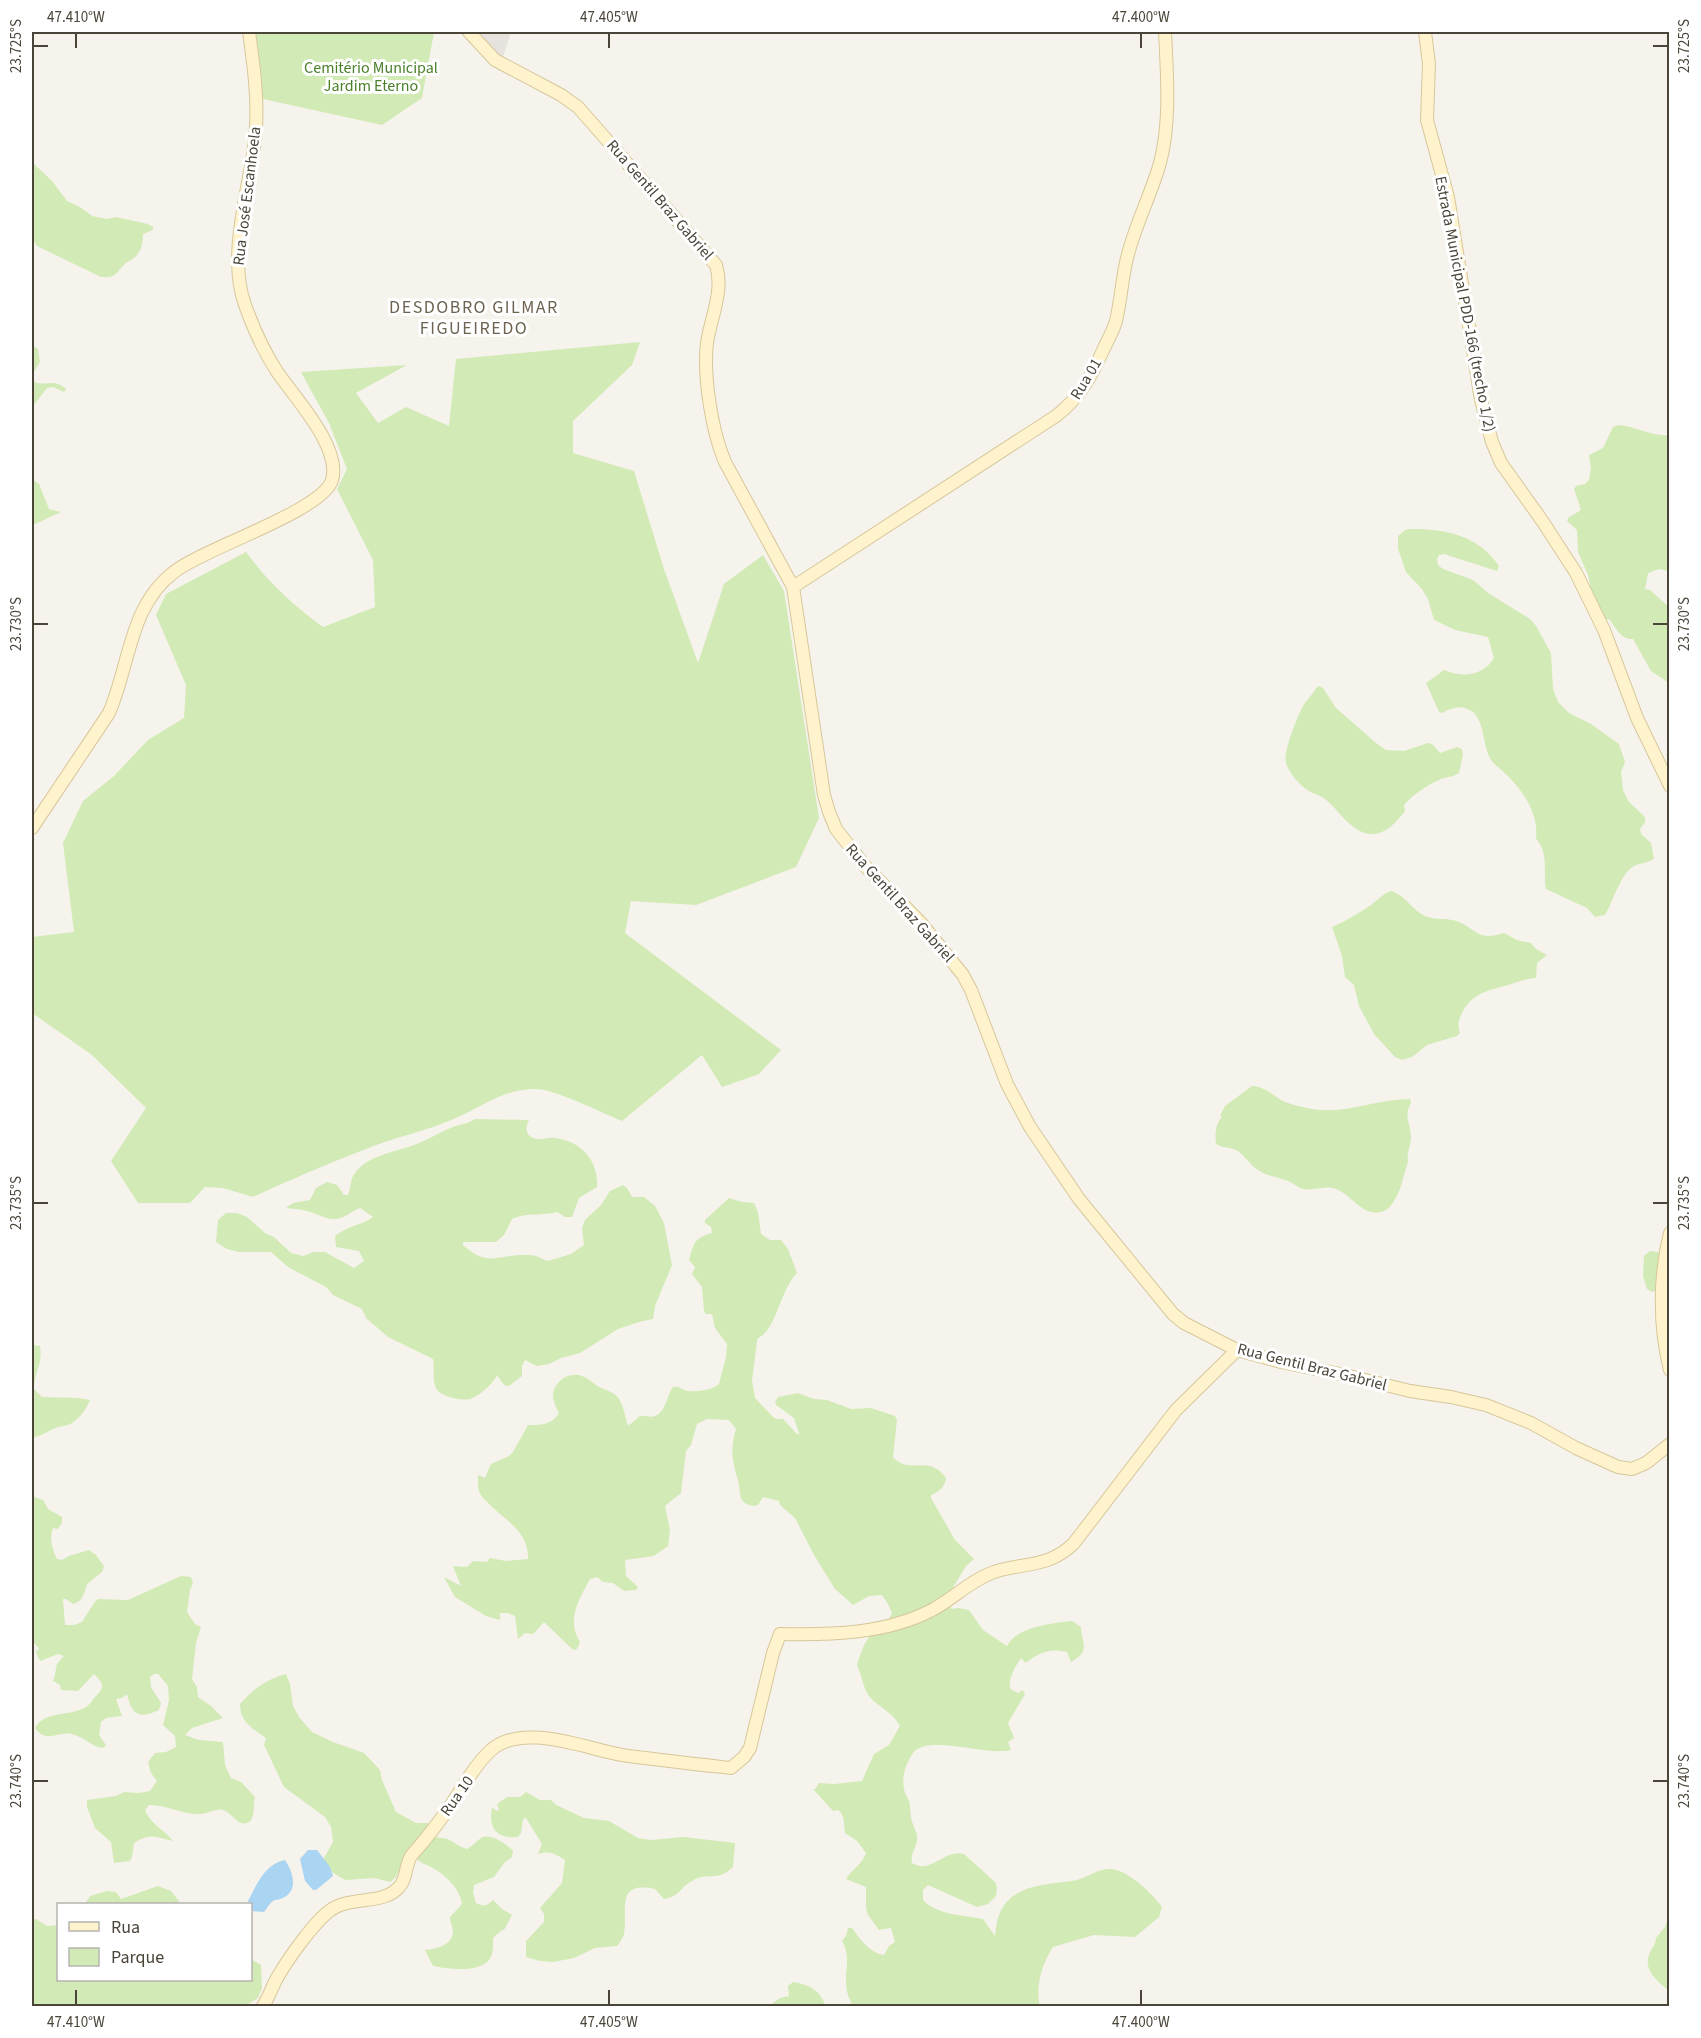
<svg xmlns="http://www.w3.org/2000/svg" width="1701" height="2038" viewBox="0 0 1701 2038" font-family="'Source Sans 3',sans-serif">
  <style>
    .industrial { fill: #e6e2dd }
    .green { fill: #d2eab5 }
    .water { fill: #a9d4f2 }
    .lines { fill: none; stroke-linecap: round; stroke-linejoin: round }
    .secondary-casing { stroke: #d6c79b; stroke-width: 14 }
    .secondary { stroke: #fff3cd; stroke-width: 12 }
    .ticks { fill: none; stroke: #4b4439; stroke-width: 2 }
    .labels { text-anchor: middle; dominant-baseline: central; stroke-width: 6; stroke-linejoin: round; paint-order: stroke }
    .park-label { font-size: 16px; fill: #4a7f2a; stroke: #fff }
    .street-label { font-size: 16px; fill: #4b4439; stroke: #fff }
    .neighbourhood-label { font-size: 18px; letter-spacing: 1.5px; fill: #6e6250; stroke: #fff }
    .neatline { fill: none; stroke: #4b4439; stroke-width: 2 }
    .ticks-label { font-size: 15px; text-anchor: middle; fill: #4b4439 }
  </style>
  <rect width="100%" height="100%" fill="#f6f3ec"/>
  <path class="industrial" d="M 476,32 L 511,32 L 503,57 L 492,50 Z"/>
  <g class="green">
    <path d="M 255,32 L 434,32 L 422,98 L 382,125 L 263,99 Z"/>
    <path d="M 32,162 L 52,181 L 67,201 L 80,207 L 92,216 L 107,219 L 116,217 L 148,224 L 153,227 L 153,230 L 143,234 C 143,241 142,250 136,256 C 133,260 127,261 124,265 C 115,274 116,278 101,277 L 37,246 L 32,238 Z"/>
    <path d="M 640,342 L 632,365 L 573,421 L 573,453 L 634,471 L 664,569 L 698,663 L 724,584 L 763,555 L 784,591 L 819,818 L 796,867 L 696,905 L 631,901 L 625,933 L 781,1050 L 759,1074 L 722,1087 L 702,1055 L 622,1121 C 602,1113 555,1089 536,1089 C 503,1089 484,1106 456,1118 C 427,1131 395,1137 366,1149 C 327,1164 290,1180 253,1197 L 223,1188 L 205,1187 L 190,1203 L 138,1203 L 111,1161 L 146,1108 L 92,1055 L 32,1013 L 32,937 L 74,932 L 63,843 L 83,801 L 114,776 L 148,740 L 184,718 L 186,685 L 156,615 L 166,594 L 246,552 C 268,582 293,605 323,627 L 375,607 L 373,560 L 337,489 L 347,469 L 329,423 L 301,372 L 407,365 L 356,393 L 378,423 L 406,407 L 449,426 L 456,359 Z"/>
    <path d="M 32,345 L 38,349 L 40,362 L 32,375 L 33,381 C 43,388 54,377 66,389 L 64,392 L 53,387 L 47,388 L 33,406 L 32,406 Z"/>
    <path d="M 1618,425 C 1636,426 1652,437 1669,435 L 1669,571 L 1659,569 L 1648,573 L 1645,589 L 1650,590 L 1669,607 L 1669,683 L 1651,671 L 1633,639 C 1621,640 1616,628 1609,619 L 1607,619 L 1604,623 L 1596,616 L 1588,575 L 1578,552 L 1577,530 L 1567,521 L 1568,518 L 1581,510 L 1574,489 L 1576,486 L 1585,484 L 1589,480 L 1591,468 L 1589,455 L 1603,448 L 1613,427 Z"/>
    <path d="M 32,479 L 39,484 L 49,509 L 61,512 L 33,525 L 32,525 Z"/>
    <path d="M 1410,529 C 1446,529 1478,535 1499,566 L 1497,571 L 1444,554 L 1439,555 L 1437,559 L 1438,565 L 1443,569 L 1473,580 L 1488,593 L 1530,619 L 1536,626 L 1551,653 L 1553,689 L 1558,702 L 1569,713 L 1591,724 L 1619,744 L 1625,762 L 1621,772 L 1623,790 L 1629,802 L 1645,817 L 1645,822 L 1640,829 L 1641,834 L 1651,843 L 1654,859 C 1648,862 1642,863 1636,865 C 1620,872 1614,901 1605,915 L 1595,917 L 1587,908 L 1546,889 C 1543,872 1549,852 1536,839 C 1539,815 1524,792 1508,776 C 1502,770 1492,764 1489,756 C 1483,743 1484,722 1473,712 C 1463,704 1452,707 1442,713 L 1439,712 L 1426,683 L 1444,670 C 1463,678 1483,676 1494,658 L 1488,637 L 1455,630 L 1434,620 L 1428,599 L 1422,589 L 1406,572 L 1398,549 L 1398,536 L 1405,530 Z"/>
    <path d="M 1319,686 L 1323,688 L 1336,708 L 1376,743 L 1386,750 L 1404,751 L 1428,743 L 1432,744 L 1440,753 L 1457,747 L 1462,749 L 1463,755 L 1459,773 C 1453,777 1447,777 1441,779 C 1429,784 1412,795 1404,805 L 1405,811 C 1397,821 1387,834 1372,834 C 1352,834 1339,810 1325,799 C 1320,795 1314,794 1309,791 C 1300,786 1289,773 1286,763 C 1283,753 1296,720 1301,710 C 1304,702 1312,696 1316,688 Z"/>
    <path d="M 1392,891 C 1407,897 1412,910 1425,916 C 1434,920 1443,918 1452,920 C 1476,925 1474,943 1504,933 L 1517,940 L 1531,943 L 1536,949 L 1547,955 L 1537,963 L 1536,978 C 1525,979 1518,982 1508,985 C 1489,990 1473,993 1463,1011 C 1459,1019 1457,1024 1460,1033 L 1457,1036 L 1427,1045 L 1412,1057 L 1402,1060 L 1395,1057 L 1374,1034 L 1359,1006 L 1354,985 L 1345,977 L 1342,956 L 1332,927 C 1346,921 1359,913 1371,905 C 1378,900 1383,893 1392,891 Z"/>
    <path d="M 1252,1086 C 1265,1087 1270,1093 1281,1100 C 1288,1104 1299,1106 1307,1108 C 1344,1116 1375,1099 1410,1099 L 1411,1103 C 1403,1116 1411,1124 1411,1137 C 1411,1146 1406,1153 1408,1162 C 1403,1176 1399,1204 1384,1211 C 1364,1219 1352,1195 1336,1189 C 1325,1185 1316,1191 1304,1189 C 1299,1188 1296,1185 1292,1183 C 1281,1177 1268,1177 1258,1170 C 1250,1165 1245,1156 1238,1151 C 1231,1147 1222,1148 1216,1144 C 1215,1135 1215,1124 1222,1117 L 1220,1116 L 1225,1106 Z"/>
    <path d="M 475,1119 L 529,1120 C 525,1128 525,1136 536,1139 C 542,1140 549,1137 555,1138 C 581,1141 599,1161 597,1187 L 579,1198 L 572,1217 L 565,1217 L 557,1212 C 540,1216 529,1212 512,1219 L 504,1235 L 496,1242 L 463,1242 L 463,1245 C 489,1269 500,1253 530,1255 C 536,1255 542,1259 548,1261 L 571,1254 L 584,1245 L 582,1228 L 585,1220 L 601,1205 L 610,1191 L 623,1185 L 627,1188 L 632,1197 L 644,1197 L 655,1206 L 664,1223 L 672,1265 L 655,1306 L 653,1319 L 639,1322 L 618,1329 L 580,1353 L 561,1358 L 549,1364 L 537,1366 L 525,1360 L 522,1366 L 522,1376 L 509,1386 L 504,1385 L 497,1375 C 494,1383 478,1397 470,1399 C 461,1401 444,1397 438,1391 C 431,1383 435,1369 433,1359 L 388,1337 L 366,1318 L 362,1309 L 333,1295 L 326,1287 L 288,1267 L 271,1252 L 238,1252 L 227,1249 L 216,1242 L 218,1220 L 226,1213 L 237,1213 L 247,1217 L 265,1233 L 274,1237 L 291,1253 L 303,1256 L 314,1252 L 325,1252 L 354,1268 L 364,1261 L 359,1251 L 336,1247 L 335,1236 C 347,1226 362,1225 373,1217 L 360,1208 C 351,1211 345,1219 334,1219 C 325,1219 318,1214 310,1212 C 302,1209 294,1209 286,1208 L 293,1203 L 310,1200 L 316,1188 L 327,1182 L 337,1185 L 344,1195 L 348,1195 C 351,1188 350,1179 355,1173 C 368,1155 395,1152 414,1145 C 428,1140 440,1132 453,1127 C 461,1124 468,1124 475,1119 Z"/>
    <path d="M 729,1198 L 742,1202 L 754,1203 L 758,1212 L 761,1234 L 770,1240 L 781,1240 L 788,1249 L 797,1273 C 780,1290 776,1331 758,1338 L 757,1341 L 752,1381 L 755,1398 L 772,1416 L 776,1419 L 783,1419 L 798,1435 L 799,1433 L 794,1418 L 776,1405 L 775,1402 L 778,1397 L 798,1393 L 814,1399 L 827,1400 L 851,1409 L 871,1408 L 895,1416 L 897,1420 L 893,1457 C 910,1476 928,1453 946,1478 C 945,1487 939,1492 931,1495 L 931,1498 L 955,1540 L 974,1559 L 966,1566 L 952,1589 L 951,1609 L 959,1608 L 969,1610 L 983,1630 L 1007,1646 C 1016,1627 1053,1623 1072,1621 L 1081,1627 C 1082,1646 1091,1650 1071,1662 L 1067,1652 C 1051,1648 1040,1652 1027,1662 L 1024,1662 L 1022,1658 C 1017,1662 1008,1679 1010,1687 C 1011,1691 1015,1691 1018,1693 L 1023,1690 L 1025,1694 L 1008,1723 L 1014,1738 L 1008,1742 L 1011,1750 C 987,1756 935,1736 916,1750 C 912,1753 910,1758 908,1762 C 903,1771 902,1783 905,1793 C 907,1797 910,1802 910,1806 C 911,1821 911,1818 916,1832 C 921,1844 909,1852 912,1863 C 932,1875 943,1849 964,1854 L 995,1882 L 997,1888 L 996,1896 L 988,1904 L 977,1907 L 928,1885 L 923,1890 L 923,1900 C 937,1915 963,1915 983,1919 L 995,1936 C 996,1930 996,1924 998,1918 C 1008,1885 1043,1885 1071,1881 C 1085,1880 1097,1868 1111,1869 C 1128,1870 1153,1894 1162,1907 L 1159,1917 L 1135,1937 L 1094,1935 L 1053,1947 C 1042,1964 1035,1987 1040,2006 L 853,2006 C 837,1979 855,1963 842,1941 L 846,1936 L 848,1928 L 852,1928 C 860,1939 870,1953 884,1955 L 889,1946 L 895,1942 L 891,1928 L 879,1930 L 868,1915 L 866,1908 L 866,1887 L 846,1879 C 852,1869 863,1864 866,1853 L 857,1841 L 845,1833 C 844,1825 845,1815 838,1810 L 833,1811 L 813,1789 L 815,1789 L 819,1783 L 834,1784 L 862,1781 L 874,1754 L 889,1745 L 900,1726 C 893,1712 879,1708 869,1696 C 863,1688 862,1675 857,1665 C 860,1655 864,1641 872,1634 C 881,1625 886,1626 892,1613 L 888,1604 L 882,1595 L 869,1596 L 853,1605 L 835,1589 L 814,1555 L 795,1518 L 780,1505 L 779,1501 L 763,1497 L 758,1505 L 753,1506 C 737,1503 741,1492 738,1480 C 732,1461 730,1448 736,1429 L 729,1420 L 707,1419 L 697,1424 L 691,1445 L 686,1451 L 681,1493 L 665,1506 L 670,1530 L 668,1546 L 654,1556 L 625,1560 L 626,1576 L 638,1587 L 636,1590 L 624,1591 L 613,1583 L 603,1582 L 597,1577 L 590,1579 C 579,1599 566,1620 580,1642 L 577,1649 L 574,1650 L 571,1648 L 544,1622 L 533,1634 L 525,1633 L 518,1639 L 515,1616 L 508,1613 L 500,1613 L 500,1620 L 486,1616 L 455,1597 L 444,1577 L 461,1586 L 453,1566 L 467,1567 L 473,1561 L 487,1562 L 490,1558 L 506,1561 L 528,1559 C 529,1532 506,1521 489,1504 C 487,1501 481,1497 480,1493 C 477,1488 478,1480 478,1475 L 485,1478 L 491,1464 L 509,1456 L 513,1452 L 528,1425 C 541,1425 552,1425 559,1413 C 556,1408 553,1401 553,1395 C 554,1382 567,1373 579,1375 C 587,1377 593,1383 599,1387 C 606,1390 616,1393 619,1399 C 624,1407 625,1417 628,1426 L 640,1416 C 645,1415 650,1418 655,1416 C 666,1412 667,1395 673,1387 C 679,1386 682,1390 688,1391 C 697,1392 713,1390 719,1384 L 726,1357 L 727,1344 L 715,1328 L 712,1314 L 706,1314 L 704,1311 L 702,1287 L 692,1274 L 695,1267 L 689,1260 C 694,1244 693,1238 712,1233 L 711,1227 L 705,1223 L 705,1220 Z"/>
    <path d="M 1669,1241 L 1669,1292 L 1663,1288 L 1652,1292 L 1647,1289 L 1643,1276 L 1644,1256 L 1650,1251 L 1663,1253 Z"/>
    <path d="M 32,1345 L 40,1346 C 43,1366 34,1371 34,1389 L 42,1397 L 79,1398 L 90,1400 C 86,1410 78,1421 68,1425 C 65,1426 61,1426 58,1427 C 49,1430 42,1436 32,1438 Z"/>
    <path d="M 32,1496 L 43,1500 L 48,1509 L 62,1517 L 62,1523 L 58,1529 L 53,1528 C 49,1539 52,1548 57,1559 L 62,1560 L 69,1556 L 89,1550 L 96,1555 L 104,1566 L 102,1572 L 87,1584 C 84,1594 83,1601 73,1604 L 66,1599 L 63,1599 L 65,1625 L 74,1625 L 82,1622 L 94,1603 L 98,1599 L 128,1600 L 181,1576 L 191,1577 L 193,1583 L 190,1590 L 187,1612 L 195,1624 L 201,1627 L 196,1643 L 192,1679 L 197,1687 L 198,1697 L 211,1706 L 223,1718 L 192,1728 L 185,1735 L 199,1740 L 223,1742 L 225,1765 L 231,1778 L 241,1782 L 255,1797 C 252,1804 257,1819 247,1823 C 238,1826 232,1813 223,1810 C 216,1808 208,1814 200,1814 C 183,1815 165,1804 149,1805 L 145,1810 C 152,1826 163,1828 173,1841 C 156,1837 149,1833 134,1843 L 132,1857 L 130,1861 L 114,1863 L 111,1842 L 95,1828 L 87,1807 L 87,1800 L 116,1796 L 124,1792 L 139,1793 L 150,1791 L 157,1781 L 151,1773 L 148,1762 L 155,1753 L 166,1752 L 176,1747 L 175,1736 L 163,1725 L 169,1700 L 168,1686 L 158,1674 L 154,1674 L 150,1677 L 151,1687 L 161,1703 L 159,1710 C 139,1720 131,1714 127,1694 L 122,1698 L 116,1699 L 122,1716 L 106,1718 L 101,1722 L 99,1735 L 106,1745 L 103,1748 C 91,1747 84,1736 71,1734 C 57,1731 47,1744 35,1728 C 45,1710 70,1717 86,1707 C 90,1705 92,1700 95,1697 C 105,1687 104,1684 94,1674 L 78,1691 L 61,1690 L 60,1685 L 52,1680 L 54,1679 L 57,1664 L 64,1656 L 58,1654 L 40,1661 L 35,1650 L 38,1651 L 39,1648 L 34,1643 L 34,1638 L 32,1635 Z"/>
    <path d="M 286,1674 L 290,1684 L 293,1706 L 299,1717 L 312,1732 L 333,1742 L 364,1753 L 380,1770 L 382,1780 L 396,1812 L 416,1823 L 431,1823 L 432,1835 C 438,1839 442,1837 447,1839 C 455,1842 459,1847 467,1849 C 473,1846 477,1840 483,1837 C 492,1834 508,1845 513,1851 L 512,1857 L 505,1862 L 494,1877 L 474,1885 L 473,1893 L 476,1903 C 484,1907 487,1906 493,1900 L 502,1909 L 512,1915 L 504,1930 L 502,1930 L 493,1938 C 493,1945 494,1955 488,1961 C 476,1973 448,1969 433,1966 L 425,1950 C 435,1949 452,1946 453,1932 C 453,1927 450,1922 450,1917 L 462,1904 C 461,1890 444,1873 431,1867 C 426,1864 422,1864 418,1860 L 418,1857 L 409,1851 L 396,1877 L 390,1882 L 374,1878 L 345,1880 L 320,1865 L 333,1842 L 331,1827 L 325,1817 L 284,1787 L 264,1745 L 266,1738 C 252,1728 240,1722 240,1704 C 253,1689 267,1679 286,1674 Z"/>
    <path d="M 526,1792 L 540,1800 L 551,1800 L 556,1805 L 584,1818 L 609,1821 L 638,1838 L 651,1840 L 684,1837 L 735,1843 L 733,1867 C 716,1883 708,1871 692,1881 C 679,1888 681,1896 664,1899 L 655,1889 C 615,1881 628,1908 624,1934 C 623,1938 620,1942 617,1946 L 595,1948 L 574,1958 L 553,1962 L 540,1961 L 526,1957 L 526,1941 L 544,1922 L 544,1914 L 540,1908 L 562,1883 L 565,1860 C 556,1854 548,1850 538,1854 L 542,1844 L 526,1818 L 523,1819 L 521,1833 L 518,1837 C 496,1839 488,1828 492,1807 L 497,1811 L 499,1810 L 497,1804 L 507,1797 L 520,1797 Z"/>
    <path d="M 158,1886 L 171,1891 L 181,1904 L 85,1904 L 90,1896 L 107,1891 L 116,1892 L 121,1899 Z"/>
    <path d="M 1669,1915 L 1669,1991 C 1659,1982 1643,1971 1649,1955 C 1651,1948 1656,1945 1656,1938 L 1665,1927 Z"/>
    <path d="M 36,1919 L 47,1926 L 58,1925 L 58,1980 L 250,1980 L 251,1959 L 261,1965 L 262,1988 L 258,1998 L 245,2006 L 32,2006 L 32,1920 Z"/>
    <path d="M 793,1982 C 808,1984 822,1991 825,2006 L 769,2006 L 780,1998 L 789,1996 L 788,1986 Z"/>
  </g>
  <g class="water">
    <path d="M 308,1850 L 317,1850 L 330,1867 L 333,1876 L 316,1890 L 313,1890 L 305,1881 L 300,1859 Z"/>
    <path d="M 285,1860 C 293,1872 299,1890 283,1898 C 280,1900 276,1899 273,1901 C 270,1903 267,1908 264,1912 L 251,1911 L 248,1901 C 257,1884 265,1864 285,1860 Z"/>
  </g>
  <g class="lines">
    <defs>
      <g id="secondary">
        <path d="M 469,32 L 495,60 L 561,95 L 578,107 L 716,265 C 724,291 711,317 707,343 C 703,376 712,432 725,462 L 793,587 L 824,795 L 829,812 L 836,829 L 865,866 L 921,923 L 963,975 L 971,990 L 1007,1084 L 1030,1127 L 1079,1199 L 1173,1314 L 1184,1323 L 1237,1350 L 1281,1362 L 1345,1375 L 1410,1391 L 1451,1397 L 1486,1405 L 1531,1423 L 1576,1448 L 1618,1467 L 1632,1469 L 1646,1463 L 1670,1444"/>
        <path d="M 1425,32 L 1429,64 L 1427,120 L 1448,197 L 1481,400 L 1492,442 L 1501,463 L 1543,522 L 1576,573 L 1604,630 L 1637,718 L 1670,786"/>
        <path d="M 793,587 L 1056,416 C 1081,397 1093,373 1105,346 C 1109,338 1114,329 1116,321 C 1121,300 1122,278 1127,258 C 1135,225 1151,195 1160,163 C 1171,121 1167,74 1165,32"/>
        <path d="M 32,828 L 109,713 C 130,665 129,606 174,572 C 202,549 323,511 332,480 C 342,447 293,396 276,370 C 263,350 253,327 245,305 C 227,255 249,191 255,140 C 259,103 254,68 249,32"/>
        <path d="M 1670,1233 C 1659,1276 1659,1327 1670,1370"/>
        <path d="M 263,2006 C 269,1997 272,1987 277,1978 C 288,1959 312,1925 328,1912 C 350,1894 383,1907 400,1886 C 407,1878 405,1866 411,1856 C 426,1839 440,1821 453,1802 C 464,1785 475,1765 490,1751 C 522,1721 586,1749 622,1755 C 658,1760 695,1764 731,1768 L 744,1757 L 750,1748 L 773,1653 L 780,1634 C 831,1635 886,1634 932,1610 C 953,1599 971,1580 994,1572 C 1025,1562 1049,1568 1074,1543 L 1176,1410 L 1237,1350"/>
      </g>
    </defs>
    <use href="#secondary" class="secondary-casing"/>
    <use href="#secondary" class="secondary"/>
  </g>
  <path class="ticks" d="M 76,33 L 76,48M 609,33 L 609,48M 1141,33 L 1141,48M 33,46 L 48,46M 1653,46 L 1668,46M 33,624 L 48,624M 1653,624 L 1668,624M 33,1203 L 48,1203M 1653,1203 L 1668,1203M 33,1781 L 48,1781M 1653,1781 L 1668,1781M 76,1990 L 76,2005M 609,1990 L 609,2005M 1141,1990 L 1141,2005"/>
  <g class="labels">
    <g class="park-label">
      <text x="371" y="68">Cemitério Municipal<tspan x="371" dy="18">Jardim Eterno</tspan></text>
    </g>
    <g class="street-label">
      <text transform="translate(247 196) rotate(-83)">Rua José Escanhoela</text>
      <text transform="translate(660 200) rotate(49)">Rua Gentil Braz Gabriel</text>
      <text transform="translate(1465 304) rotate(79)">Estrada Municipal PDD-166 (trecho 1/2)</text>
      <text transform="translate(1086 379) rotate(-59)">Rua 01</text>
      <text transform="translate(900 903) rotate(48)">Rua Gentil Braz Gabriel</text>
      <text transform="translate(1312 1367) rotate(14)">Rua Gentil Braz Gabriel</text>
      <text transform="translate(457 1796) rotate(-55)">Rua 10</text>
    </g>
    <g class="neighbourhood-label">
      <text x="474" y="307">DESDOBRO GILMAR<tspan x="474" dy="21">FIGUEIREDO</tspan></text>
    </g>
  </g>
  <rect width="1701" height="2038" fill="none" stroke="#ffffff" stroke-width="66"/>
  <rect x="57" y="1903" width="195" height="78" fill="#ffffff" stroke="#b7b4b0" stroke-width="1.5"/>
  <rect x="69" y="1922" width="30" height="9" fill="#fff3cd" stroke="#b7b4b0" stroke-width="1.5"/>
  <text x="111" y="1933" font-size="18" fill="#4b4439">Rua</text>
  <rect x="69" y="1948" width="30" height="18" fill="#d2eab5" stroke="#b7b4b0" stroke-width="1.5"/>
  <text x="111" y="1963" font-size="18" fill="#4b4439">Parque</text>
  <rect x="33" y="33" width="1635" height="1972" class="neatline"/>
  <g class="ticks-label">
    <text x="76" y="22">47.410°W</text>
    <text x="609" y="22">47.405°W</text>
    <text x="1141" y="22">47.400°W</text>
    <text transform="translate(16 46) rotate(-90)" y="5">23.725°S</text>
    <text transform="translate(1684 46) rotate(-90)" y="5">23.725°S</text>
    <text transform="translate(16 624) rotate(-90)" y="5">23.730°S</text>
    <text transform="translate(1684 624) rotate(-90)" y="5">23.730°S</text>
    <text transform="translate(16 1203) rotate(-90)" y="5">23.735°S</text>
    <text transform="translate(1684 1203) rotate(-90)" y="5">23.735°S</text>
    <text transform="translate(16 1781) rotate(-90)" y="5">23.740°S</text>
    <text transform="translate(1684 1781) rotate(-90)" y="5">23.740°S</text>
    <text x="76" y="2027">47.410°W</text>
    <text x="609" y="2027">47.405°W</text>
    <text x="1141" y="2027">47.400°W</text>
  </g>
</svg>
